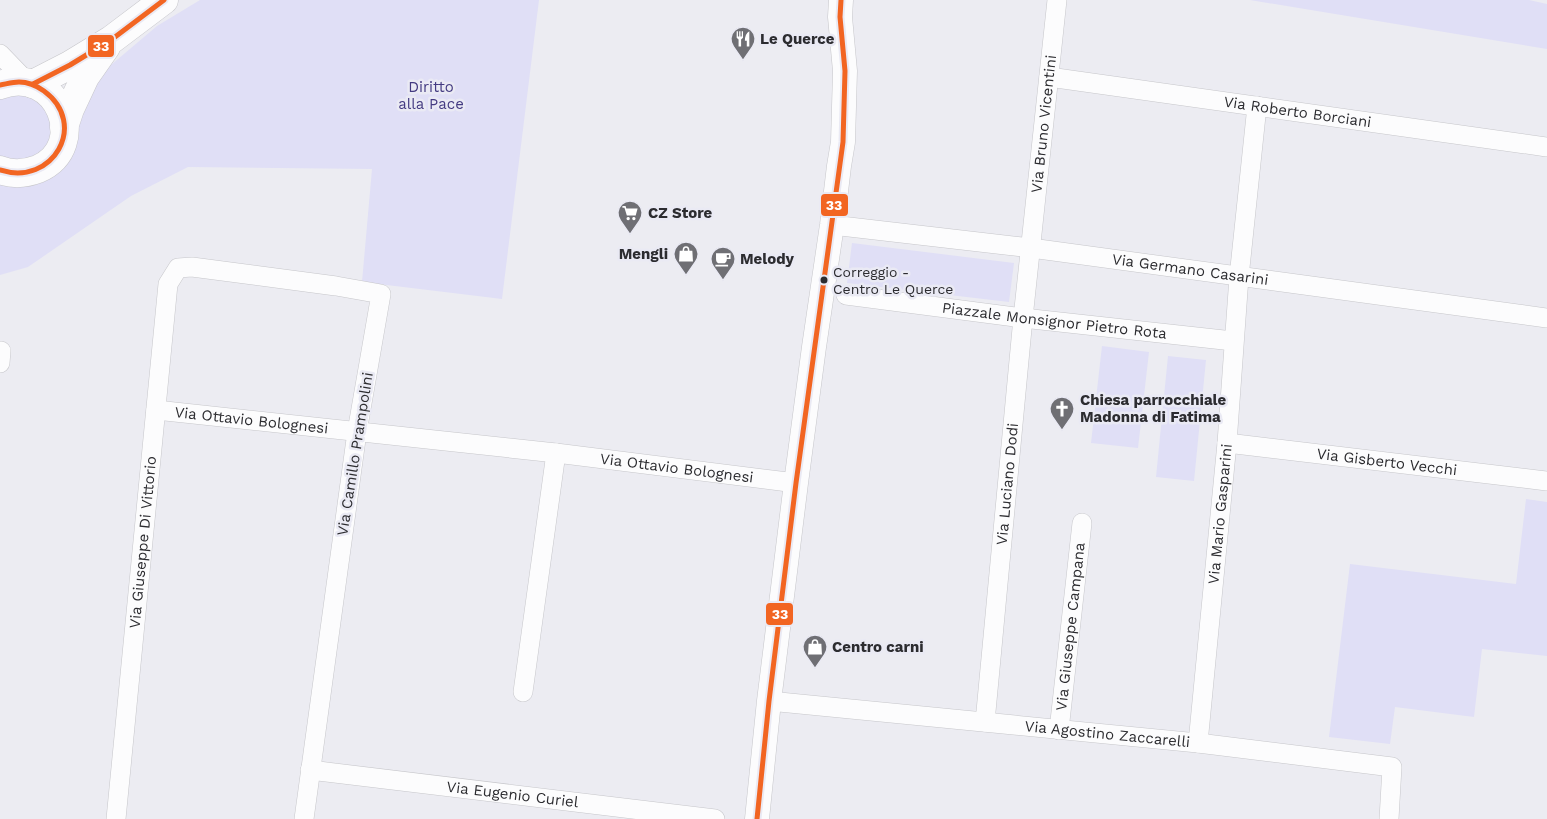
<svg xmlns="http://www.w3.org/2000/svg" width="1547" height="819" viewBox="0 0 1547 819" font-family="'Work Sans',sans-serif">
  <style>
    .green { fill: #e0dff6 }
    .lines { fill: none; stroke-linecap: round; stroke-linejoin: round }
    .minor-casing { stroke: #c6c6ca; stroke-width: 20 }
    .tertiary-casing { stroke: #c6c6ca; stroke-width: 25 }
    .secondary-casing { stroke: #c6c6ca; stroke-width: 29 }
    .minor { stroke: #fcfcfd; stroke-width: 19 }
    .tertiary { stroke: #fcfcfd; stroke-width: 24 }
    .secondary { stroke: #fcfcfd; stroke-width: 28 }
    .bus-1-casing { stroke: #eaeaf4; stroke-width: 9 }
    .bus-1 { stroke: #f26522; stroke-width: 5 }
    .bus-dot { fill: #2c2c30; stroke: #eaeaf4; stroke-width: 2 }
    .labels { text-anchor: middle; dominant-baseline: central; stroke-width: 5; stroke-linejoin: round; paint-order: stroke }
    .bus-label { font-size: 14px; fill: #2c2c30; stroke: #eaeaf4; text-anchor: start }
    .poi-label { font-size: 15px; font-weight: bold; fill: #2c2c30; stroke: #eaeaf4; text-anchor: start }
    .park-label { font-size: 15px; fill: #443b82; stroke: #eaeaf4 }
    .street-label { font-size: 15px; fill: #2c2c30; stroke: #eaeaf4 }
    .line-badge { stroke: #eaeaf4; stroke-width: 2 }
    .badge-label { font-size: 14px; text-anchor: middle; font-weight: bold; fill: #fff }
  </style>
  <rect width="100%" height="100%" fill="#ececf2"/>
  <g class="green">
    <path d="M 200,0 L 539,0 L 502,299 L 362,282 L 372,169 L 188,167 L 131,196 L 28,267 L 0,275 L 0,97 L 14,92 L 59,109 L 157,26 Z"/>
    <path d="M 1250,0 L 1529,0 L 1547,4 L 1547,49 Z"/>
    <path d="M 852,243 L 1014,263 L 1009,302 L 847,283 Z"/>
    <path d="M 1102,346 L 1149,352 L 1138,448 L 1091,443 Z"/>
    <path d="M 1168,356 L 1206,360 L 1194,481 L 1156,477 Z"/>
    <path d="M 1526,499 L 1547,502 L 1547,656 L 1482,649 L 1474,717 L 1395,707 L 1390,744 L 1329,737 L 1350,564 L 1516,584 Z"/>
  </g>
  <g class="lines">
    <defs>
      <g id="minor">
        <path d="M 0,54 L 28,83"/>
        <path id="s1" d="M 1049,77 L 1547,147"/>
        <path id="s2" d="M 832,225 L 1031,248 L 1547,318"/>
        <path id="s3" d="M 846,295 L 1023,318 L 1233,341"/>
        <path d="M 0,363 L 1,351"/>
        <path id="s4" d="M 156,410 L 556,453 L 796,483"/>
        <path id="s5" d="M 1227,443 L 1547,481"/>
        <path d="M 523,692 L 556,453"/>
        <path id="s6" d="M 769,701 L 1198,743 L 1392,767 L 1389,819"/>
        <path id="s7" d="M 985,722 L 1023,318 L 1057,0"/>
        <path id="s8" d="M 1059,730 L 1082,523"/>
        <path id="s9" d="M 1198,743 L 1227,443 L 1239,277 L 1257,106"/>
        <path id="s10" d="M 310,770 L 715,819"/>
        <path id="s11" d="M 116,819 L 168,284 L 178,268 L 192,267 L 336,286 L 381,294 L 357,432 L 304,819"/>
      </g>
      <path id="tertiary" d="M 757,819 L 769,701 L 796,483 L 814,347 L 832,225 L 839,166 L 843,142 L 845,71 L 840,17 L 841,0"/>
      <g id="secondary">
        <path d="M 33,84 L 70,65 L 111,40 L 164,0"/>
        <path d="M 0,85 C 58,64 91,146 38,169 C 25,174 13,175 0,170"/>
        <path d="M 64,127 L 70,109 L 85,77 L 106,47"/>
      </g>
    </defs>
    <use href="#minor" class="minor-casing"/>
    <use href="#tertiary" class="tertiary-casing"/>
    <use href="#secondary" class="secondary-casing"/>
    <use href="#minor" class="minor"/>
    <use href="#tertiary" class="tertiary"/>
    <use href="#secondary" class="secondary"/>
    <defs>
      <g id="bus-1">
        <path d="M 33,84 L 70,65 L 111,40 L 164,0"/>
        <path d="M 0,85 C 6,84 13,82 19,82 C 28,82 37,86 44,91 C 89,124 53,187 0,170"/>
        <path d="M 757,819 L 769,701 L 796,483 L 843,142 L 845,71 L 840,17 L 841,0"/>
      </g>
    </defs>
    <use href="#bus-1" class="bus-1-casing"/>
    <use href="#bus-1" class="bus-1"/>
  </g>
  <defs>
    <symbol id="restaurant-pin" viewBox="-11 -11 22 30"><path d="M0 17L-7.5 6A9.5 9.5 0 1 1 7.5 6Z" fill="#6f6f74" stroke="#eaeaf4"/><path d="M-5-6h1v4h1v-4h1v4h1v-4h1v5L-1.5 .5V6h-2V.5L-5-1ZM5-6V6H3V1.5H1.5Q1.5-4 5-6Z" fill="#fff"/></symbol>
    <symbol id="supermarket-pin" viewBox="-11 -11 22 30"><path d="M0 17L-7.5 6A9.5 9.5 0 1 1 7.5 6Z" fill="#6f6f74" stroke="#eaeaf4"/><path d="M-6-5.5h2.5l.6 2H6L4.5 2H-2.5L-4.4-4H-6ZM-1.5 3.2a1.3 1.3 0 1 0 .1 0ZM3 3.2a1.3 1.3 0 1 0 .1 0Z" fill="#fff"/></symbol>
    <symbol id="shop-pin" viewBox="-11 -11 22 30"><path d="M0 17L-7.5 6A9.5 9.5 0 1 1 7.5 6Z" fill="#6f6f74" stroke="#eaeaf4"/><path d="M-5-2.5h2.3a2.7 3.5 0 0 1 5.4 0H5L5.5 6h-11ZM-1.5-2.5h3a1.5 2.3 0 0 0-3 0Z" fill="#fff"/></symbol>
    <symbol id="cafe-pin" viewBox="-11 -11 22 30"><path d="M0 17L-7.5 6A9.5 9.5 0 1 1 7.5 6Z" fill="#6f6f74" stroke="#eaeaf4"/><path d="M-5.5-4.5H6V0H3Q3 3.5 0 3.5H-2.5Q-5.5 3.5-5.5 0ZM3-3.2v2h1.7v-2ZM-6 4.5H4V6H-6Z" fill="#fff"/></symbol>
    <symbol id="church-pin" viewBox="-11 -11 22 30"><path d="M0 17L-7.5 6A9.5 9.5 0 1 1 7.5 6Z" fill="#6f6f74" stroke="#eaeaf4"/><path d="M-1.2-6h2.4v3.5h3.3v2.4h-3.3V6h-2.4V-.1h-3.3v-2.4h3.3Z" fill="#fff"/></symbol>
  </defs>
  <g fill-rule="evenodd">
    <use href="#restaurant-pin" x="729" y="25" width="28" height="38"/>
    <use href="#supermarket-pin" x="616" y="199" width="28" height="38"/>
    <use href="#shop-pin" x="672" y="240" width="28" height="38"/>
    <use href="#cafe-pin" x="709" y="245" width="28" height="38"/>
    <use href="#church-pin" x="1048" y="395" width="28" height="38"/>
    <use href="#shop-pin" x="801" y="633" width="28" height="38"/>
  </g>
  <circle class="bus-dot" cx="824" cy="280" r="4.5"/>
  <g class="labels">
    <g class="bus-label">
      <text x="833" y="272">Correggio -<tspan x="833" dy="17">Centro Le Querce</tspan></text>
    </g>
    <g class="poi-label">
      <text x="760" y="39">Le Querce</text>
      <text x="648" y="213">CZ Store</text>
      <text x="668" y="254" text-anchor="end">Mengli</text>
      <text x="740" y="259">Melody</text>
      <text x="1080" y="400">Chiesa parrocchiale<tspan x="1080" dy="17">Madonna di Fatima</tspan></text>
      <text x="832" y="647">Centro carni</text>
    </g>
    <g class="park-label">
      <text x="431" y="87">Diritto<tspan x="431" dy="17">alla Pace</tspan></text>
    </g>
    <g class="street-label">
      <text stroke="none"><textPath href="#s1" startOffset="251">Via Roberto Borciani</textPath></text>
      <text stroke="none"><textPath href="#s7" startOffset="601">Via Bruno Vicentini</textPath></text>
      <text stroke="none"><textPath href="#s2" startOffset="361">Via Germano Casarini</textPath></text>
      <text stroke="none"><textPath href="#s3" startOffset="210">Piazzale Monsignor Pietro Rota</textPath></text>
      <text stroke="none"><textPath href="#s4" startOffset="96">Via Ottavio Bolognesi</textPath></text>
      <text transform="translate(355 454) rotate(-81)">Via Camillo Prampolini</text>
      <text stroke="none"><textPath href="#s5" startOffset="161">Via Gisberto Vecchi</textPath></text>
      <text stroke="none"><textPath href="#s4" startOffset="524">Via Ottavio Bolognesi</textPath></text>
      <text stroke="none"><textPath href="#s7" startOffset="239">Via Luciano Dodi</textPath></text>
      <text stroke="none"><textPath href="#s9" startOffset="230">Via Mario Gasparini</textPath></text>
      <text stroke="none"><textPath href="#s11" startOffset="278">Via Giuseppe Di Vittorio</textPath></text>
      <text stroke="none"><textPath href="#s8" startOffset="104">Via Giuseppe Campana</textPath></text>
      <text stroke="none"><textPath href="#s6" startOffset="340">Via Agostino Zaccarelli</textPath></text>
      <text stroke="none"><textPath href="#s10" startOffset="204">Via Eugenio Curiel</textPath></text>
    </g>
  </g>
  <g class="line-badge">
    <rect x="87" y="34" width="28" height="24" rx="5" fill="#f26522"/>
    <rect x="820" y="193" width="29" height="24" rx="5" fill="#f26522"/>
    <rect x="765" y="602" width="29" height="24" rx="5" fill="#f26522"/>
  </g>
  <g class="badge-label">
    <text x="101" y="51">33</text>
    <text x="834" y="210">33</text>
    <text x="780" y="619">33</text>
  </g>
</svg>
